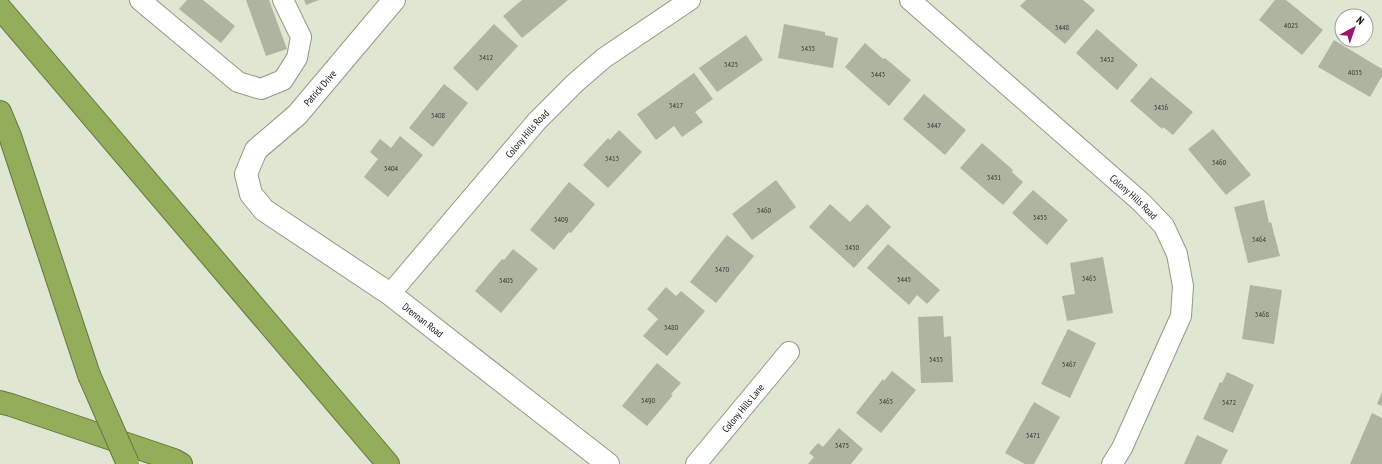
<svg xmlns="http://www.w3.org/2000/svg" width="1382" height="464" viewBox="0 0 1382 464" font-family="'PT Sans Narrow',sans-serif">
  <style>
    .building { fill: #adb5a1 }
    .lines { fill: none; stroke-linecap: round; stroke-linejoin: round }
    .minor-casing { stroke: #939a86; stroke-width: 22 }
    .tertiary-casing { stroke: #939a86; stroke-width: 24 }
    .motorway-casing { stroke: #65763e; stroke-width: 24 }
    .minor { stroke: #fff; stroke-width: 20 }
    .tertiary { stroke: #fff; stroke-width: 22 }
    .motorway { stroke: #94ad5a; stroke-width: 22 }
    .motorway-bridge-casing { stroke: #65763e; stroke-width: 24; stroke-linecap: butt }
    .motorway-bridge { stroke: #94ad5a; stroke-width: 22 }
    .labels { text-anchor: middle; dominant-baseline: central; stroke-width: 3.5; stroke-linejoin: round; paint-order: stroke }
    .number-label { font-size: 8px; fill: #363a30 }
    .street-label { font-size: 10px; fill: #0f110a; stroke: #fff }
  </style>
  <rect width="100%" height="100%" fill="#dfe6d1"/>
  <g class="building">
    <path d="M 187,0 L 203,0 L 235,26 L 221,43 L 179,9 Z"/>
    <path d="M 246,0 L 269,0 L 287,49 L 266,56 Z"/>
    <path d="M 304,0 L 319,0 L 306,5 Z"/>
    <path d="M 522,0 L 568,0 L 522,38 L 503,16 Z"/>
    <path d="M 1026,0 L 1083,0 L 1095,10 L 1065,44 L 1020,6 Z"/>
    <path d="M 1275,0 L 1286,0 L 1323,30 L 1302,55 L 1259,20 Z"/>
    <path d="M 494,24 L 518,46 L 477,91 L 453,68 Z"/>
    <path d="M 784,24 L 825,32 L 825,35 L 838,38 L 833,68 L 778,58 Z"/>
    <path d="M 1097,29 L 1138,65 L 1117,90 L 1076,53 Z"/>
    <path d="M 746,35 L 763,60 L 717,92 L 699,68 Z"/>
    <path d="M 1334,40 L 1382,69 L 1382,76 L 1370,97 L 1318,67 Z"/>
    <path d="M 865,43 L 883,59 L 885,58 L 911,80 L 889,106 L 845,67 Z"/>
    <path d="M 694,73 L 713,99 L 695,112 L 703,122 L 682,137 L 674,126 L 656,140 L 637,114 Z"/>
    <path d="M 1151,77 L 1193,112 L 1173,135 L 1163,127 L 1162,129 L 1130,101 Z"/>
    <path d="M 444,84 L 468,103 L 433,147 L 409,128 Z"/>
    <path d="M 924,94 L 966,130 L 945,155 L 903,119 Z"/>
    <path d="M 1213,129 L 1251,175 L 1226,195 L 1188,149 Z"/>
    <path d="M 619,130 L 642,152 L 608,188 L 583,165 L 608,138 L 610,140 Z"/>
    <path d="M 400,136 L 423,155 L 388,197 L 364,177 L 378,159 L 370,152 L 380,139 L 391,148 Z"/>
    <path d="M 982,143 L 1013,170 L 1012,172 L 1023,182 L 1003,205 L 960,168 Z"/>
    <path d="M 776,180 L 796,207 L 752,240 L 732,214 Z"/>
    <path d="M 569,182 L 595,204 L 571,233 L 569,232 L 554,250 L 530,230 Z"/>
    <path d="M 1033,190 L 1068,220 L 1047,245 L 1012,213 Z"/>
    <path d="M 1264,200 L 1269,223 L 1271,222 L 1280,256 L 1248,263 L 1234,207 Z"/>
    <path d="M 830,204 L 850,222 L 867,204 L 891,227 L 854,268 L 809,227 Z"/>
    <path d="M 727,235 L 754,256 L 716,303 L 690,282 Z"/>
    <path d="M 888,244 L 940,290 L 927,304 L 917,295 L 909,305 L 867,268 Z"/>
    <path d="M 513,249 L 538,269 L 501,313 L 475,291 L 502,259 L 504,260 Z"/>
    <path d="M 1103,257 L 1113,313 L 1067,321 L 1062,296 L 1075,294 L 1070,263 Z"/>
    <path d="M 1250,285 L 1282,290 L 1274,344 L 1242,339 Z"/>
    <path d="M 666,287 L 676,296 L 681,291 L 705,311 L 667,356 L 643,336 L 658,319 L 647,309 Z"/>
    <path d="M 943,316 L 944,337 L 951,336 L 953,382 L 921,383 L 918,317 Z"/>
    <path d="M 1068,329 L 1096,343 L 1070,398 L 1041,384 Z"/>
    <path d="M 657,363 L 681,383 L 671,394 L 673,395 L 647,426 L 622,406 Z"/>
    <path d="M 892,371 L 916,390 L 881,433 L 856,413 L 883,379 L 884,381 Z"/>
    <path d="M 1227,372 L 1254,385 L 1233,433 L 1203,419 L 1220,382 L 1222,383 Z"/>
    <path d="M 1382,392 L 1382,406 L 1377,404 Z"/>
    <path d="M 1034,402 L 1060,417 L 1034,464 L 1025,464 L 1005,453 Z"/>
    <path d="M 1372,413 L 1382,418 L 1382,464 L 1350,464 Z"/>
    <path d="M 839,428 L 863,449 L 851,464 L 808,464 L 814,457 L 809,453 L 818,443 L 823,447 Z"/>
    <path d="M 1197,435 L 1228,450 L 1221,464 L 1184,464 Z"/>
  </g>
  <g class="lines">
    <defs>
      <g id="minor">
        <path d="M 140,0 L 238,82 L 261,89 L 283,80 L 297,58 L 301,37 L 283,0"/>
        <path id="s1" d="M 910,0 L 1141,202 L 1164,226 L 1177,254 L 1183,286 L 1181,316 L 1122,448 L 1112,464"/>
        <path id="s2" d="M 390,294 L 537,121 L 575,83 L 604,58 L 690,0"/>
        <path id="s3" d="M 696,464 L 789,352"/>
      </g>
      <g id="tertiary">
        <path id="s4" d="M 394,0 L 297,115 L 256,150 L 246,174 L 251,194 L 264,210 L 390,294 L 608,464"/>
      </g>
      <g id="motorway">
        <path d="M 0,8 L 388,464"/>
        <path d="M 0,112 L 10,136 L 89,375"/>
        <path d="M 0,402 L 11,405 L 174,460 L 181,464"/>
      </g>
    </defs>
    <use href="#minor" class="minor-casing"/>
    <use href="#tertiary" class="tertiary-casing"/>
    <use href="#motorway" class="motorway-casing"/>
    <use href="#minor" class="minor"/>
    <use href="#tertiary" class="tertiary"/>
    <use href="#motorway" class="motorway"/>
    <defs>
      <path id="motorway-bridge" d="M 89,375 L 128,464"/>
    </defs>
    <use href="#motorway-bridge" class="motorway-bridge-casing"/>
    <use href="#motorway-bridge" class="motorway-bridge"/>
  </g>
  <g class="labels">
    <g class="number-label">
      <text x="1291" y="25">4025</text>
      <text x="1062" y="27">3448</text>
      <text x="808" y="48">3435</text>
      <text x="486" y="57">3412</text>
      <text x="1107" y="59">3452</text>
      <text x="731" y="64">3425</text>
      <text x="1355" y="72">4035</text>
      <text x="878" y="74">3443</text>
      <text x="676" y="105">3417</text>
      <text x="1161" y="107">3456</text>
      <text x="438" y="115">3408</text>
      <text x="934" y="125">3447</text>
      <text x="612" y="158">3413</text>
      <text x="1219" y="162">3460</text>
      <text x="391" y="168">3404</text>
      <text x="994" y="177">3451</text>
      <text x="764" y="210">3460</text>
      <text x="1040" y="217">3455</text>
      <text x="561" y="219">3409</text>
      <text x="1259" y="239">3464</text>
      <text x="852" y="247">3450</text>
      <text x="722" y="269">3470</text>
      <text x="1089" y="278">3463</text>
      <text x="904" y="279">3445</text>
      <text x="506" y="280">3405</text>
      <text x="1262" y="314">3468</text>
      <text x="671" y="327">3480</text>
      <text x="936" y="359">3455</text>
      <text x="1069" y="364">3467</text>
      <text x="648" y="400">3490</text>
      <text x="886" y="401">3465</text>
      <text x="1229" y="402">3472</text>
      <text x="1033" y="435">3471</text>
      <text x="842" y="445">3475</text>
    </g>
    <g class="street-label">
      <text transform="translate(320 88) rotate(-49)">Patrick Drive</text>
      <text stroke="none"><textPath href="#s2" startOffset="211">Colony Hills Road</textPath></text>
      <text stroke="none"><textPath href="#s1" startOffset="298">Colony Hills Road</textPath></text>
      <text stroke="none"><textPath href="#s4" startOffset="465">Drennan Road</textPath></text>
      <text stroke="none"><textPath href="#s3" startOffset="73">Colony Hills Lane</textPath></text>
    </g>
  </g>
  <g transform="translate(1354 28) rotate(40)"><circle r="19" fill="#ffffff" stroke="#9fa09d"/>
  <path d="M0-3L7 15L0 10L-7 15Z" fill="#9c1668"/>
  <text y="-6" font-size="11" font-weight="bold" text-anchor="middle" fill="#0f110a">N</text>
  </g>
</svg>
